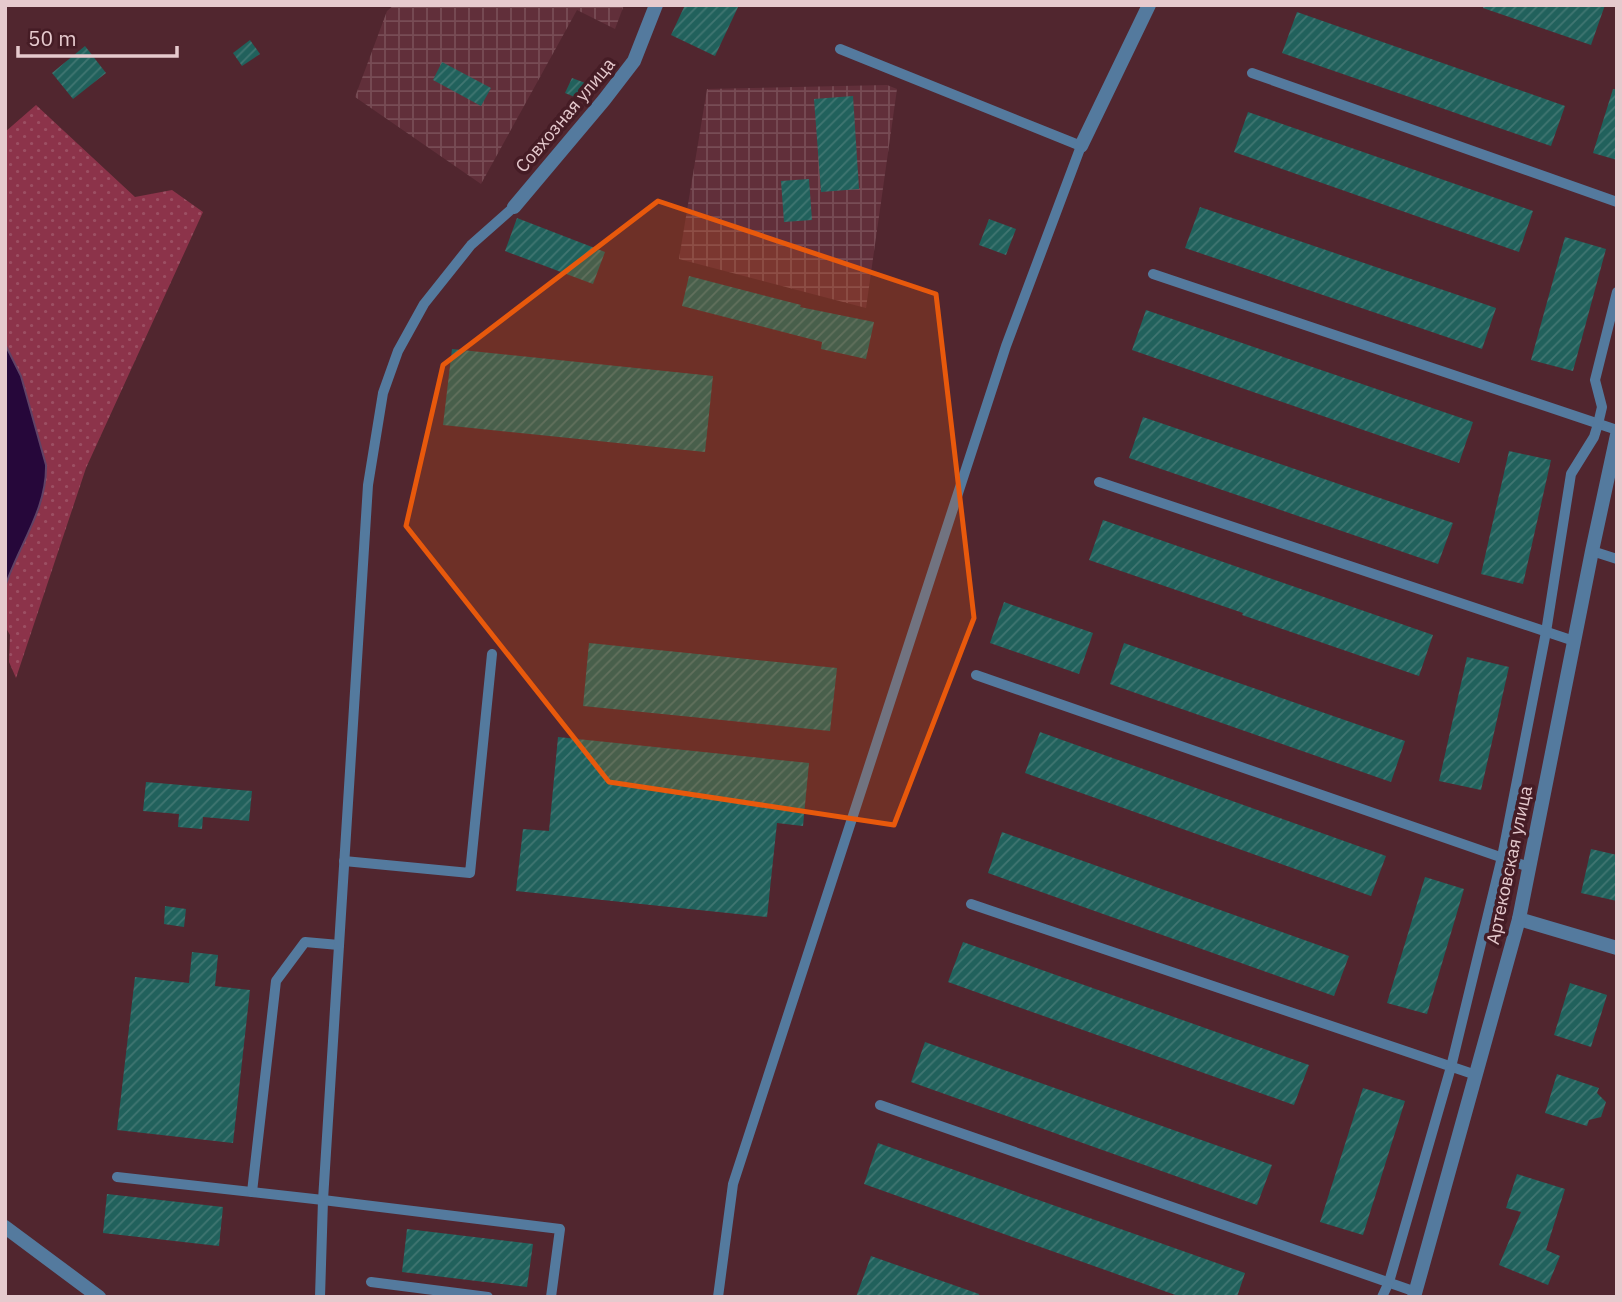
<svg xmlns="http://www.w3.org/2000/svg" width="1622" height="1302" viewBox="0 0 1622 1302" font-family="'IBM Plex Sans',sans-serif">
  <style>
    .industrial { fill: url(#industrial-grid) }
    .grass { fill: url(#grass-dots) }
    .water { fill: #26073a; stroke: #604266; stroke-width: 2 }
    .building { fill: url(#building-hatch) }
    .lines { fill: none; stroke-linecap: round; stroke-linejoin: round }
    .lane { stroke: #547a9e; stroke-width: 10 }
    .street { stroke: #547a9e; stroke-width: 14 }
    .marked { fill: #e8590c; fill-opacity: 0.2; stroke: #e8590c; stroke-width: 5; stroke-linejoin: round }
    .labels { text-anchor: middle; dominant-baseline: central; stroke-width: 7; stroke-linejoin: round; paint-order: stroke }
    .street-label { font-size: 18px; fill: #e6cace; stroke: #451c25 }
  </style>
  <defs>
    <pattern id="industrial-grid" width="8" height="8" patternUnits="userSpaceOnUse" patternTransform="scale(1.75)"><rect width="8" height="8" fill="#612f3a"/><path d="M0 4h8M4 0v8" fill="none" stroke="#784c55"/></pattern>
    <pattern id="grass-dots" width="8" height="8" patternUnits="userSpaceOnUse" patternTransform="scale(1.75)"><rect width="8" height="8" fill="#8c334a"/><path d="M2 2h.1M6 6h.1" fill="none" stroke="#9c4f63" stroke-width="1.8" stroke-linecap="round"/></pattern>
    <pattern id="building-hatch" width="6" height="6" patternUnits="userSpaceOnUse" patternTransform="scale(1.75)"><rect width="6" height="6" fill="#21615c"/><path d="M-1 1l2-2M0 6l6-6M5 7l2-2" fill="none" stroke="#417672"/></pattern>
  </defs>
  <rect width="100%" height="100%" fill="#51262f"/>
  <g class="industrial">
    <path d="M 394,5 L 624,5 L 615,29 L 577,10 L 481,184 L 355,97 L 387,11 Z"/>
    <path d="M 887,85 L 897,89 L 866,308 L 679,259 L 707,89 Z"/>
  </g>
  <path class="grass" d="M 36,105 L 135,197 L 172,190 L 203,212 L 86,468 L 16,678 L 9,662 L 10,635 L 5,626 L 5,587 L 11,568 L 39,509 L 46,480 L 46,465 L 21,376 L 5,344 L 5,132 Z"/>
  <path class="water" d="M 5,344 L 21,376 L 46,465 C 47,510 18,546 5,587 Z"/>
  <g class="building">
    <path d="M 685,5 L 739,5 L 715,56 L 671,35 Z"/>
    <path d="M 1484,5 L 1605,5 L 1591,45 L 1483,8 Z"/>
    <path d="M 1297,12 L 1565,106 L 1551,146 L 1282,53 Z"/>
    <path d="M 250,40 L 260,54 L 242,66 L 233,53 Z"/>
    <path d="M 85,46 L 106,73 L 73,99 L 52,73 Z"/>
    <path d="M 442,62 L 491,88 L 481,106 L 433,80 Z"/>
    <path d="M 572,78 L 588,84 L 582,100 L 565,93 Z"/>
    <path d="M 1613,89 L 1617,89 L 1617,160 L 1593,153 Z"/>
    <path d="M 853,96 L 859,189 L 821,192 L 814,99 Z"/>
    <path d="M 1248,112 L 1533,211 L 1519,252 L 1234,152 Z"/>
    <path d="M 809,179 L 812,220 L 784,222 L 781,181 Z"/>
    <path d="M 1200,207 L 1496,308 L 1482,349 L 1185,248 Z"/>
    <path d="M 517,218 L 605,252 L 593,284 L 505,251 Z"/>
    <path d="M 989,219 L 1016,229 L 1006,255 L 979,245 Z"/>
    <path d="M 1565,237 L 1606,249 L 1573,371 L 1531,360 Z"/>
    <path d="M 689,276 L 801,305 L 800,307 L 874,322 L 866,359 L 821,349 L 822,342 L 682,306 Z"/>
    <path d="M 1146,310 L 1473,422 L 1459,463 L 1132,350 Z"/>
    <path d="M 452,349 L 713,376 L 705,452 L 443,425 Z"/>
    <path d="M 1143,417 L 1453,523 L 1438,564 L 1129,458 Z"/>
    <path d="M 1509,451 L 1551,460 L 1523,584 L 1481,574 Z"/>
    <path d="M 1103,520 L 1433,635 L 1419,676 L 1242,615 L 1243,613 L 1089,560 Z"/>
    <path d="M 1004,602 L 1093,633 L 1079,674 L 990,643 Z"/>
    <path d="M 589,643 L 837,668 L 830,731 L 583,706 Z"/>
    <path d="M 1124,643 L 1405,741 L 1391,782 L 1110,684 Z"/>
    <path d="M 1467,657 L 1509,667 L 1481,790 L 1439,781 Z"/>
    <path d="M 1040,732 L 1386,856 L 1371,896 L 1025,773 Z"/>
    <path d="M 558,737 L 809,763 L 803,826 L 777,823 L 767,917 L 516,891 L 523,829 L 549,831 Z"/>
    <path d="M 146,782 L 252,791 L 249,821 L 203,817 L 202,829 L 178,827 L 179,814 L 143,811 Z"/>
    <path d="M 1002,832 L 1349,956 L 1334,996 L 988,873 Z"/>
    <path d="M 1591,849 L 1617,855 L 1617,901 L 1581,893 Z"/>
    <path d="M 1425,877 L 1464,889 L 1427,1014 L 1387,1003 Z"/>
    <path d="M 165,906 L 186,909 L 184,927 L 164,924 Z"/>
    <path d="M 963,942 L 1309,1065 L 1294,1105 L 948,982 Z"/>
    <path d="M 192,952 L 218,955 L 215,986 L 250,990 L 233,1143 L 117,1130 L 135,977 L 189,983 Z"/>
    <path d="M 1570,983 L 1607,995 L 1591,1047 L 1554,1035 Z"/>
    <path d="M 925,1042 L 1272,1165 L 1257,1205 L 911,1082 Z"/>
    <path d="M 1557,1074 L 1599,1088 L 1597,1093 L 1606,1102 L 1601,1117 L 1589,1120 L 1587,1126 L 1545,1113 Z"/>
    <path d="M 1363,1088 L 1405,1101 L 1363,1235 L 1320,1222 Z"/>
    <path d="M 878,1143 L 1245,1273 L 1237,1297 L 1181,1297 L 864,1184 Z"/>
    <path d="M 1517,1174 L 1565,1189 L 1546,1250 L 1560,1256 L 1548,1285 L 1499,1265 L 1521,1212 L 1506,1208 Z"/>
    <path d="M 107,1194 L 223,1207 L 219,1246 L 103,1233 Z"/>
    <path d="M 407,1229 L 533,1244 L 527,1287 L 402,1272 Z"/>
    <path d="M 871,1256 L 979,1294 L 978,1297 L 856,1297 Z"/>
  </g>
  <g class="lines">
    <g class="lane">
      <path d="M 1252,73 L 1617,202"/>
      <path d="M 1153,274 L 1617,430"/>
      <path d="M 1099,482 L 1574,641"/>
      <path d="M 1592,551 L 1617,559"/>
      <path d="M 976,675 L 1529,867"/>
      <path d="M 344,861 L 470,873 L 492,654"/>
      <path d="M 971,904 L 1476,1075"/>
      <path d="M 880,1105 L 1416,1292"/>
      <path d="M 117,1177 L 323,1200 L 560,1229 L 551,1297"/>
      <path d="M 252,1192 L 276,981 L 305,942 L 339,945"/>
      <path d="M 371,1282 L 488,1297"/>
      <path d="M 320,1297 L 323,1200 L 368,485 L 383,393 L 398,351 L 424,304 L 471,245 L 514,207"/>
      <path d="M 718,1297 L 733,1184 L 1006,346 L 1081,146 L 840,49"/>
      <path d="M 1382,1297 L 1389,1282 L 1451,1067 L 1502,857 L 1546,632 L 1571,474 L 1594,437 L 1598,424 L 1602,407 L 1595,380 L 1617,292"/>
    </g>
    <g class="street">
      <path d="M 1081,146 L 1149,5"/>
      <path d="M 514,207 L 604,100 L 634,61 L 656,5"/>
      <path d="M 1519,919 L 1617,948"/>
      <path d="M 5,1227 L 99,1297"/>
      <path d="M 1414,1297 L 1519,919 L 1592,551 L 1617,435"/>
    </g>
  </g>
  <path class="marked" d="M 658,201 L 936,294 L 974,618 L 894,825 L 609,782 L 406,526 L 443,365 Z"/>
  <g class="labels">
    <g class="street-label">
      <text transform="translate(565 115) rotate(-50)">Совхозная улица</text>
      <text transform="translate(1509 865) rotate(-78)">Артековская улица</text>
    </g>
  </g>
  <rect width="1622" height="1302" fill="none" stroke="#e6cace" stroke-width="14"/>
  <path d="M18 46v10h159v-10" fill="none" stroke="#e6cace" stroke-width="3.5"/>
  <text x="28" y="46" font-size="21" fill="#e6cace" stroke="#451c25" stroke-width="5" paint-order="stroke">50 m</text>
</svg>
